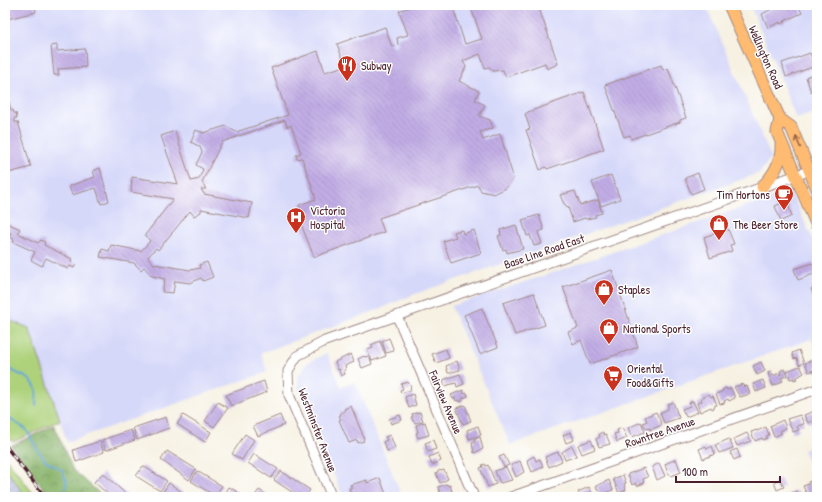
<svg xmlns="http://www.w3.org/2000/svg" width="822" height="502" viewBox="0 0 822 502" font-family="'Patrick Hand',sans-serif">
  <style>
    .built { fill: #d6d8f9 }
    .industrial { fill: url(#industrial-furrows) }
    .green { fill: #aed27c; stroke: #7c7854 }
    .forest { fill: url(#forest-crowns); stroke: #6a6a4c }
    .lines { fill: none; stroke-linecap: round; stroke-linejoin: round }
    .stream { stroke: #5fa4d5; stroke-width: 2 }
    .building { fill: url(#building-back-hatch) }
    .minor-casing { stroke: #a08886; stroke-width: 11 }
    .major-casing { stroke: #a08886; stroke-width: 13 }
    .minor { stroke: #fff; stroke-width: 9 }
    .major { stroke: #ffbb71; stroke-width: 11 }
    .rail-casing { stroke: #4a1f2b; stroke-width: 3.5 }
    .rail { stroke: #fff; stroke-width: 2; stroke-dasharray: 6; stroke-linecap: butt }
    .oneway { stroke: #9b654a }
    .labels { text-anchor: middle; dominant-baseline: central; stroke-width: 3; stroke-linejoin: round; paint-order: stroke }
    .street-label { font-size: 12px; fill: #4a1f2b; stroke: #fff }
    .poi-label { font-size: 12px; fill: #4a1f2b; stroke: #fff; text-anchor: start }
  </style>
  <defs>
    <pattern id="industrial-furrows" width="10" height="10" patternUnits="userSpaceOnUse"><rect width="10" height="10" fill="#bec3de"/><path d="M-1 1l2-2M0 10L10 0M9 11l2-2" fill="none" stroke="#a5a7bf"/></pattern>
    <pattern id="forest-crowns" width="20" height="18" patternUnits="userSpaceOnUse"><rect width="20" height="18" fill="#8ab46c"/><path d="M2 6a3 3 0 1 1 6 0M12 15a3 3 0 1 1 6 0" fill="none" stroke="#739259"/></pattern>
    <pattern id="building-back-hatch" width="6" height="6" patternUnits="userSpaceOnUse"><rect width="6" height="6" fill="#c1ade5"/><path d="M-1 5l2 2M0 0l6 6M5-1l2 2" fill="none" stroke="#a794c5"/></pattern>
  </defs>
  <rect width="100%" height="100%" fill="#fff"/>
  <filter id="ink" filterUnits="userSpaceOnUse"><feTurbulence type="fractalNoise" baseFrequency=".025" numOctaves="2"/><feDisplacementMap in="SourceGraphic" scale="8" xChannelSelector="R" yChannelSelector="G"/><feConvolveMatrix kernelMatrix="1 2 1 2 8 2 1 2 1" color-interpolation-filters="sRGB"/></filter>
  <filter id="wash" filterUnits="userSpaceOnUse"><feTurbulence type="fractalNoise" baseFrequency=".012" numOctaves="4" result="noise"/><feDisplacementMap in="SourceGraphic" scale="16" xChannelSelector="R" yChannelSelector="G"/><feGaussianBlur stdDeviation="0.9" result="paint"/><feColorMatrix in="noise" values="0 0 0 0 0 0 0 0 0 0 0 0 0 0 0 0 0 1.4 0 .05"/><feComposite in="paint" operator="in"/></filter>
  <g filter="url(#wash)">
    <rect width="100%" height="100%" fill="#f6f1e2"/>
    <g class="built">
      <path d="M 5,5 L 706,5 L 771,157 L 760,173 L 415,294 L 377,310 L 261,353 L 267,372 L 67,442 L 29,328 L 5,319 Z"/>
      <path d="M 750,5 L 817,5 L 817,112 L 796,119 L 775,64 Z"/>
      <path d="M 790,191 L 817,248 L 817,354 L 811,339 L 510,445 L 451,306 L 543,276 Z"/>
      <path d="M 327,353 L 341,387 L 355,382 L 402,497 L 343,497 L 298,388 L 298,377 L 307,363 Z"/>
      <path d="M 817,445 L 817,481 L 803,450 Z"/>
    </g>
    <path class="industrial" d="M 5,468 L 26,497 L 5,497 Z"/>
    <g class="green">
      <path d="M 5,319 L 29,328 L 60,420 L 13,442 L 5,432 Z"/>
      <path d="M 5,457 L 36,497 L 26,497 L 5,468 Z"/>
    </g>
    <path class="forest" d="M 54,425 L 73,470 L 104,497 L 50,497 L 11,446 Z"/>
    <g class="lines">
      <g class="stream">
        <path d="M 5,364 C 12,376 32,373 36,390 C 37,394 36,401 36,406"/>
        <path d="M 5,411 L 11,420 L 26,429 L 37,449 L 46,461 L 62,470 L 67,482 L 64,494 L 67,497"/>
      </g>
    </g>
    <g id="blocks">
      <g class="building">
        <path d="M 5,5 L 35,5 L 36,12 L 7,19 Z"/>
        <path d="M 415,5 L 452,5 L 465,44 L 482,39 L 470,5 L 538,5 L 558,64 L 547,69 L 545,63 L 506,77 L 503,70 L 493,71 L 489,67 L 485,68 L 480,54 L 463,61 L 466,67 L 459,81 L 479,91 L 475,100 L 485,105 L 479,116 L 490,120 L 493,128 L 480,132 L 483,140 L 500,134 L 512,173 L 513,179 L 506,188 L 494,194 L 481,191 L 478,185 L 379,218 L 384,232 L 314,257 L 301,224 L 305,222 L 299,205 L 316,199 L 302,158 L 297,159 L 296,155 L 301,153 L 291,125 L 287,127 L 285,120 L 222,142 L 202,182 L 206,189 L 201,189 L 204,194 L 252,203 L 249,218 L 201,209 L 201,212 L 194,216 L 190,211 L 158,250 L 156,248 L 148,257 L 154,264 L 190,270 L 200,268 L 199,265 L 207,262 L 213,277 L 203,281 L 201,278 L 190,283 L 175,281 L 173,293 L 162,292 L 165,279 L 152,276 L 144,267 L 141,270 L 134,263 L 100,257 L 102,249 L 109,251 L 111,245 L 141,251 L 150,241 L 145,235 L 173,199 L 131,192 L 132,177 L 178,184 L 161,136 L 175,131 L 191,181 L 199,179 L 203,169 L 196,165 L 202,152 L 200,147 L 191,142 L 196,130 L 203,133 L 226,126 L 236,132 L 288,115 L 271,68 L 318,51 L 325,72 L 345,66 L 337,44 L 385,27 L 392,47 L 398,45 L 397,38 L 408,35 L 399,11 Z"/>
        <path d="M 778,5 L 798,5 L 802,13 L 784,21 L 785,22 L 780,24 L 780,22 L 768,28 L 762,14 L 774,8 Z"/>
        <path d="M 57,45 L 57,51 L 85,49 L 86,67 L 58,69 L 59,75 L 54,75 L 51,46 Z"/>
        <path d="M 810,53 L 815,66 L 786,77 L 782,63 Z"/>
        <path d="M 661,65 L 663,70 L 668,68 L 686,118 L 680,120 L 680,122 L 631,139 L 630,135 L 624,137 L 605,85 Z"/>
        <path d="M 817,72 L 817,90 L 811,92 L 806,77 Z"/>
        <path d="M 5,89 L 11,110 L 13,110 L 14,113 L 16,113 L 17,118 L 14,118 L 15,122 L 18,122 L 31,167 L 5,174 Z"/>
        <path d="M 584,92 L 604,149 L 547,169 L 546,167 L 540,170 L 526,130 L 530,129 L 525,114 L 528,112 Z"/>
        <path d="M 100,168 L 109,201 L 101,204 L 96,188 L 72,195 L 69,186 L 95,177 L 93,171 Z"/>
        <path d="M 698,173 L 704,189 L 691,194 L 685,178 Z"/>
        <path d="M 611,175 L 620,199 L 601,206 L 592,182 Z"/>
        <path d="M 575,191 L 580,205 L 598,200 L 602,213 L 595,215 L 596,217 L 586,219 L 585,218 L 573,222 L 568,207 L 567,208 L 565,204 L 564,204 L 560,195 Z"/>
        <path d="M 787,201 L 792,216 L 781,221 L 775,206 Z"/>
        <path d="M 539,215 L 544,230 L 538,232 L 542,244 L 534,246 L 530,235 L 527,236 L 522,220 Z"/>
        <path d="M 7,223 L 20,229 L 18,233 L 38,243 L 41,240 L 45,242 L 44,245 L 72,259 L 71,262 L 76,264 L 74,268 L 70,266 L 68,269 L 46,258 L 42,266 L 31,260 L 35,252 L 13,242 L 14,239 L 9,237 L 11,233 L 5,231 Z"/>
        <path d="M 516,225 L 523,249 L 507,253 L 506,249 L 503,250 L 498,236 L 501,235 L 500,230 Z"/>
        <path d="M 728,229 L 734,244 L 730,245 L 732,251 L 710,258 L 704,237 Z"/>
        <path d="M 462,230 L 463,234 L 474,230 L 481,253 L 451,263 L 443,241 L 456,237 L 454,232 Z"/>
        <path d="M 813,263 L 816,273 L 798,280 L 794,269 Z"/>
        <path d="M 612,270 L 638,347 L 590,364 L 581,340 L 573,344 L 568,332 L 578,328 L 563,287 Z"/>
        <path d="M 817,287 L 817,305 L 811,289 Z"/>
        <path d="M 534,293 L 545,325 L 515,335 L 503,303 Z"/>
        <path d="M 482,308 L 498,347 L 480,354 L 464,315 Z"/>
        <path d="M 389,338 L 394,351 L 386,353 L 382,341 Z"/>
        <path d="M 380,341 L 386,356 L 372,361 L 367,350 L 373,348 L 371,345 Z"/>
        <path d="M 446,349 L 449,358 L 436,363 L 432,354 Z"/>
        <path d="M 799,350 L 804,363 L 799,365 L 797,358 L 794,359 L 792,353 Z"/>
        <path d="M 351,354 L 354,362 L 345,366 L 346,369 L 344,370 L 345,374 L 341,376 L 339,371 L 340,369 L 338,370 L 335,362 Z"/>
        <path d="M 364,356 L 365,357 L 369,356 L 372,364 L 362,368 L 358,359 Z"/>
        <path d="M 817,358 L 817,370 L 813,372 L 813,370 L 809,372 L 805,363 Z"/>
        <path d="M 457,361 L 460,370 L 448,373 L 446,366 Z"/>
        <path d="M 761,362 L 765,371 L 757,375 L 753,366 Z"/>
        <path d="M 800,366 L 804,373 L 796,378 L 797,379 L 794,380 L 794,378 L 790,379 L 787,371 Z"/>
        <path d="M 784,369 L 787,376 L 781,378 L 783,381 L 780,382 L 780,383 L 773,386 L 768,373 L 771,371 L 773,376 L 779,373 L 780,375 L 781,374 L 780,371 Z"/>
        <path d="M 460,374 L 464,384 L 457,387 L 456,383 L 445,386 L 443,380 Z"/>
        <path d="M 763,380 L 766,388 L 756,392 L 753,384 Z"/>
        <path d="M 264,381 L 267,392 L 231,406 L 226,395 Z"/>
        <path d="M 408,382 L 411,387 L 410,388 L 411,390 L 401,393 L 400,390 L 403,389 L 401,384 Z"/>
        <path d="M 743,384 L 744,387 L 747,386 L 750,394 L 740,397 L 734,387 Z"/>
        <path d="M 726,388 L 727,390 L 731,388 L 735,398 L 729,401 L 728,399 L 724,401 L 725,403 L 720,404 L 716,394 L 723,391 L 722,390 Z"/>
        <path d="M 463,390 L 464,394 L 467,393 L 468,396 L 462,399 L 463,401 L 459,402 L 458,400 L 456,401 L 455,398 L 453,399 L 451,395 Z"/>
        <path d="M 413,394 L 416,405 L 409,408 L 405,397 Z"/>
        <path d="M 709,394 L 711,397 L 713,396 L 717,405 L 714,406 L 714,408 L 712,409 L 711,407 L 700,412 L 697,403 L 702,401 L 701,398 Z"/>
        <path d="M 693,401 L 698,412 L 686,417 L 682,409 L 690,406 L 689,403 Z"/>
        <path d="M 218,402 L 228,408 L 214,427 L 205,421 Z"/>
        <path d="M 673,402 L 679,418 L 664,423 L 660,413 L 668,409 L 668,404 Z"/>
        <path d="M 465,405 L 471,421 L 463,424 L 456,408 Z"/>
        <path d="M 351,406 L 364,438 L 363,439 L 364,441 L 358,443 L 357,440 L 349,443 L 339,420 L 341,419 L 339,416 L 341,415 L 340,413 L 345,411 L 344,409 Z"/>
        <path d="M 817,410 L 817,419 L 808,423 L 804,415 Z"/>
        <path d="M 420,412 L 423,421 L 415,423 L 414,421 L 413,421 L 411,417 L 413,417 L 412,414 Z"/>
        <path d="M 656,412 L 662,425 L 650,430 L 650,428 L 646,429 L 643,423 L 647,421 L 645,417 Z"/>
        <path d="M 183,415 L 211,432 L 205,442 L 177,424 Z"/>
        <path d="M 280,415 L 284,425 L 258,436 L 253,426 Z"/>
        <path d="M 400,415 L 402,420 L 391,424 L 389,419 Z"/>
        <path d="M 800,415 L 804,424 L 797,426 L 799,430 L 793,432 L 787,419 Z"/>
        <path d="M 166,417 L 169,428 L 137,440 L 133,428 Z"/>
        <path d="M 783,420 L 786,428 L 780,431 L 782,433 L 774,437 L 770,426 Z"/>
        <path d="M 425,422 L 429,435 L 418,438 L 416,433 L 418,432 L 416,425 Z"/>
        <path d="M 641,422 L 645,432 L 632,437 L 628,428 Z"/>
        <path d="M 478,426 L 481,435 L 469,439 L 467,430 Z"/>
        <path d="M 766,427 L 769,435 L 766,436 L 767,438 L 763,440 L 762,438 L 755,441 L 751,432 L 757,430 L 757,431 Z"/>
        <path d="M 622,428 L 627,438 L 617,442 L 614,434 L 618,433 L 617,430 Z"/>
        <path d="M 131,430 L 135,440 L 106,450 L 102,440 Z"/>
        <path d="M 571,432 L 574,440 L 566,443 L 563,435 Z"/>
        <path d="M 603,432 L 604,435 L 606,434 L 610,444 L 599,447 L 596,439 L 600,437 L 599,434 Z"/>
        <path d="M 747,433 L 751,441 L 737,446 L 734,439 Z"/>
        <path d="M 245,434 L 254,440 L 242,460 L 232,454 Z"/>
        <path d="M 390,435 L 395,448 L 387,451 L 383,442 L 387,440 L 385,437 Z"/>
        <path d="M 480,437 L 483,449 L 474,453 L 472,443 L 475,442 L 474,439 Z"/>
        <path d="M 729,439 L 733,448 L 719,453 L 715,445 Z"/>
        <path d="M 433,440 L 436,449 L 428,452 L 425,443 Z"/>
        <path d="M 591,440 L 595,449 L 582,454 L 578,445 Z"/>
        <path d="M 100,441 L 104,452 L 76,462 L 73,450 Z"/>
        <path d="M 572,446 L 577,456 L 565,460 L 562,452 Z"/>
        <path d="M 706,446 L 707,449 L 712,446 L 715,454 L 703,459 L 699,449 Z"/>
        <path d="M 737,449 L 740,457 L 734,460 L 730,452 Z"/>
        <path d="M 167,451 L 196,469 L 189,480 L 161,460 Z"/>
        <path d="M 558,452 L 562,461 L 549,467 L 545,457 Z"/>
        <path d="M 438,453 L 441,461 L 432,465 L 429,457 Z"/>
        <path d="M 254,454 L 278,469 L 271,478 L 248,463 Z"/>
        <path d="M 504,455 L 509,465 L 504,467 L 499,457 Z"/>
        <path d="M 534,456 L 536,461 L 540,459 L 543,467 L 532,472 L 527,460 Z"/>
        <path d="M 676,459 L 681,472 L 671,476 L 667,471 L 665,464 Z"/>
        <path d="M 520,461 L 524,472 L 516,477 L 511,465 Z"/>
        <path d="M 659,463 L 665,476 L 657,480 L 652,467 Z"/>
        <path d="M 485,464 L 486,466 L 488,465 L 496,484 L 488,487 L 480,468 L 483,467 L 482,465 Z"/>
        <path d="M 143,466 L 167,481 L 160,491 L 136,476 Z"/>
        <path d="M 506,467 L 512,480 L 500,483 L 495,471 Z"/>
        <path d="M 644,468 L 648,477 L 643,479 L 644,483 L 637,486 L 636,483 L 632,485 L 628,474 Z"/>
        <path d="M 440,470 L 441,471 L 444,470 L 448,479 L 440,483 L 436,473 Z"/>
        <path d="M 197,471 L 222,486 L 215,496 L 191,481 Z"/>
        <path d="M 281,471 L 310,490 L 305,497 L 299,497 L 274,480 Z"/>
        <path d="M 103,473 L 129,497 L 111,497 L 94,482 Z"/>
        <path d="M 623,475 L 626,483 L 624,484 L 626,490 L 619,493 L 613,479 Z"/>
        <path d="M 380,478 L 387,497 L 352,497 L 349,488 L 352,488 L 350,485 L 367,480 L 367,483 Z"/>
        <path d="M 780,479 L 784,487 L 777,490 L 774,482 Z"/>
        <path d="M 609,480 L 613,490 L 607,492 L 608,495 L 606,496 L 604,493 L 600,495 L 596,486 Z"/>
        <path d="M 811,481 L 812,483 L 814,482 L 814,484 L 817,483 L 817,491 L 807,495 L 803,486 L 809,484 L 808,482 Z"/>
        <path d="M 169,483 L 189,497 L 169,497 L 162,493 Z"/>
        <path d="M 447,484 L 448,486 L 450,485 L 452,491 L 441,495 L 438,487 Z"/>
        <path d="M 229,487 L 238,492 L 235,497 L 223,497 Z"/>
        <path d="M 589,487 L 593,495 L 591,496 L 591,497 L 581,497 L 578,492 Z"/>
        <path d="M 259,490 L 269,496 L 268,497 L 254,497 Z"/>
        <path d="M 797,491 L 799,497 L 790,497 L 789,494 Z"/>
      </g>
    </g>
  </g>
  <g filter="url(#ink)">
    <use href="#blocks" fill-opacity="0" stroke="#a08886" stroke-width="1"/>
    <g class="lines">
      <defs>
        <g id="minor">
          <path d="M 397,316 L 474,497"/>
          <path d="M 332,497 L 289,395 L 288,371 L 297,356 L 325,341 L 817,168"/>
          <path d="M 511,497 L 817,389"/>
        </g>
        <g id="major">
          <path d="M 729,5 L 780,119 L 791,127 L 817,189"/>
          <path d="M 780,119 L 777,132 L 817,226"/>
          <path d="M 762,187 C 774,175 782,162 781,145"/>
        </g>
      </defs>
      <use href="#minor" class="minor-casing"/>
      <use href="#major" class="major-casing"/>
      <use href="#minor" class="minor"/>
      <use href="#major" class="major"/>
      <defs>
        <path id="rail" d="M 5,445 L 45,497"/>
      </defs>
      <use href="#rail" class="rail-casing"/>
      <use href="#rail" class="rail"/>
    </g>
    <defs><path id="oneway-shaft" d="M-6 0H5M1.5-3L5.5 0L1.5 3" fill="none" stroke-width="1.6" stroke-linecap="round" stroke-linejoin="round"/></defs>
    <use class="oneway" href="#oneway-shaft" transform="translate(798 142) rotate(-113)"/>
  </g>
  <defs>
    <symbol id="restaurant-pin" viewBox="-11 -11 22 30"><path d="M0 17L-7.5 6A9.5 9.5 0 1 1 7.5 6Z" fill="#c8321e" stroke="#fff"/><path d="M-5-6h1v4h1v-4h1v4h1v-4h1v5L-1.5 .5V6h-2V.5L-5-1ZM5-6V6H3V1.5H1.5Q1.5-4 5-6Z" fill="#fff"/></symbol>
    <symbol id="cafe-pin" viewBox="-11 -11 22 30"><path d="M0 17L-7.5 6A9.5 9.5 0 1 1 7.5 6Z" fill="#c8321e" stroke="#fff"/><path d="M-5.5-4.5H6V0H3Q3 3.5 0 3.5H-2.5Q-5.5 3.5-5.5 0ZM3-3.2v2h1.7v-2ZM-6 4.5H4V6H-6Z" fill="#fff"/></symbol>
    <symbol id="hospital-pin" viewBox="-11 -11 22 30"><path d="M0 17L-7.5 6A9.5 9.5 0 1 1 7.5 6Z" fill="#c8321e" stroke="#fff"/><path d="M-5-5h3v3.5h4V-5h3V5h-3V1.5h-4V5h-3Z" fill="#fff"/></symbol>
    <symbol id="shop-pin" viewBox="-11 -11 22 30"><path d="M0 17L-7.5 6A9.5 9.5 0 1 1 7.5 6Z" fill="#c8321e" stroke="#fff"/><path d="M-5-2.5h2.3a2.7 3.5 0 0 1 5.4 0H5L5.5 6h-11ZM-1.5-2.5h3a1.5 2.3 0 0 0-3 0Z" fill="#fff"/></symbol>
    <symbol id="supermarket-pin" viewBox="-11 -11 22 30"><path d="M0 17L-7.5 6A9.5 9.5 0 1 1 7.5 6Z" fill="#c8321e" stroke="#fff"/><path d="M-6-5.5h2.5l.6 2H6L4.5 2H-2.5L-4.4-4H-6ZM-1.5 3.2a1.3 1.3 0 1 0 .1 0ZM3 3.2a1.3 1.3 0 1 0 .1 0Z" fill="#fff"/></symbol>
  </defs>
  <g fill-rule="evenodd">
    <use href="#restaurant-pin" x="336" y="54" width="22" height="30"/>
    <use href="#cafe-pin" x="773" y="183" width="22" height="30"/>
    <use href="#hospital-pin" x="285" y="206" width="22" height="30"/>
    <use href="#shop-pin" x="708" y="213" width="22" height="30"/>
    <use href="#shop-pin" x="593" y="278" width="22" height="30"/>
    <use href="#shop-pin" x="598" y="317" width="22" height="30"/>
    <use href="#supermarket-pin" x="602" y="364" width="22" height="30"/>
  </g>
  <g class="labels">
    <g class="street-label">
      <text transform="translate(766 57) rotate(66)">Wellington Road</text>
      <text transform="translate(544 251) rotate(-19)">Base Line Road East</text>
      <text transform="translate(446 402) rotate(67)">Fairview Avenue</text>
      <text transform="translate(318 430) rotate(69)">Westminster Avenue</text>
      <text transform="translate(660 432) rotate(-19)">Rowntree Avenue</text>
    </g>
    <g class="poi-label">
      <text x="361" y="65">Subway</text>
      <text x="770" y="194" text-anchor="end">Tim Hortons</text>
      <text x="310" y="210">Victoria<tspan x="310" dy="14">Hospital</tspan></text>
      <text x="733" y="224">The Beer Store</text>
      <text x="618" y="289">Staples</text>
      <text x="623" y="328">National Sports</text>
      <text x="627" y="368">Oriental<tspan x="627" dy="14">Food&amp;Gifts</tspan></text>
    </g>
  </g>
  <rect width="822" height="502" fill="none" stroke="#fff" stroke-width="20"/>
  <path d="M676 476v6h104v-6" fill="none" stroke="#4a1f2b" stroke-width="2"/>
  <text x="682" y="476" font-size="12" fill="#4a1f2b" stroke="#ffffff" stroke-width="3" paint-order="stroke">100 m</text>
</svg>
